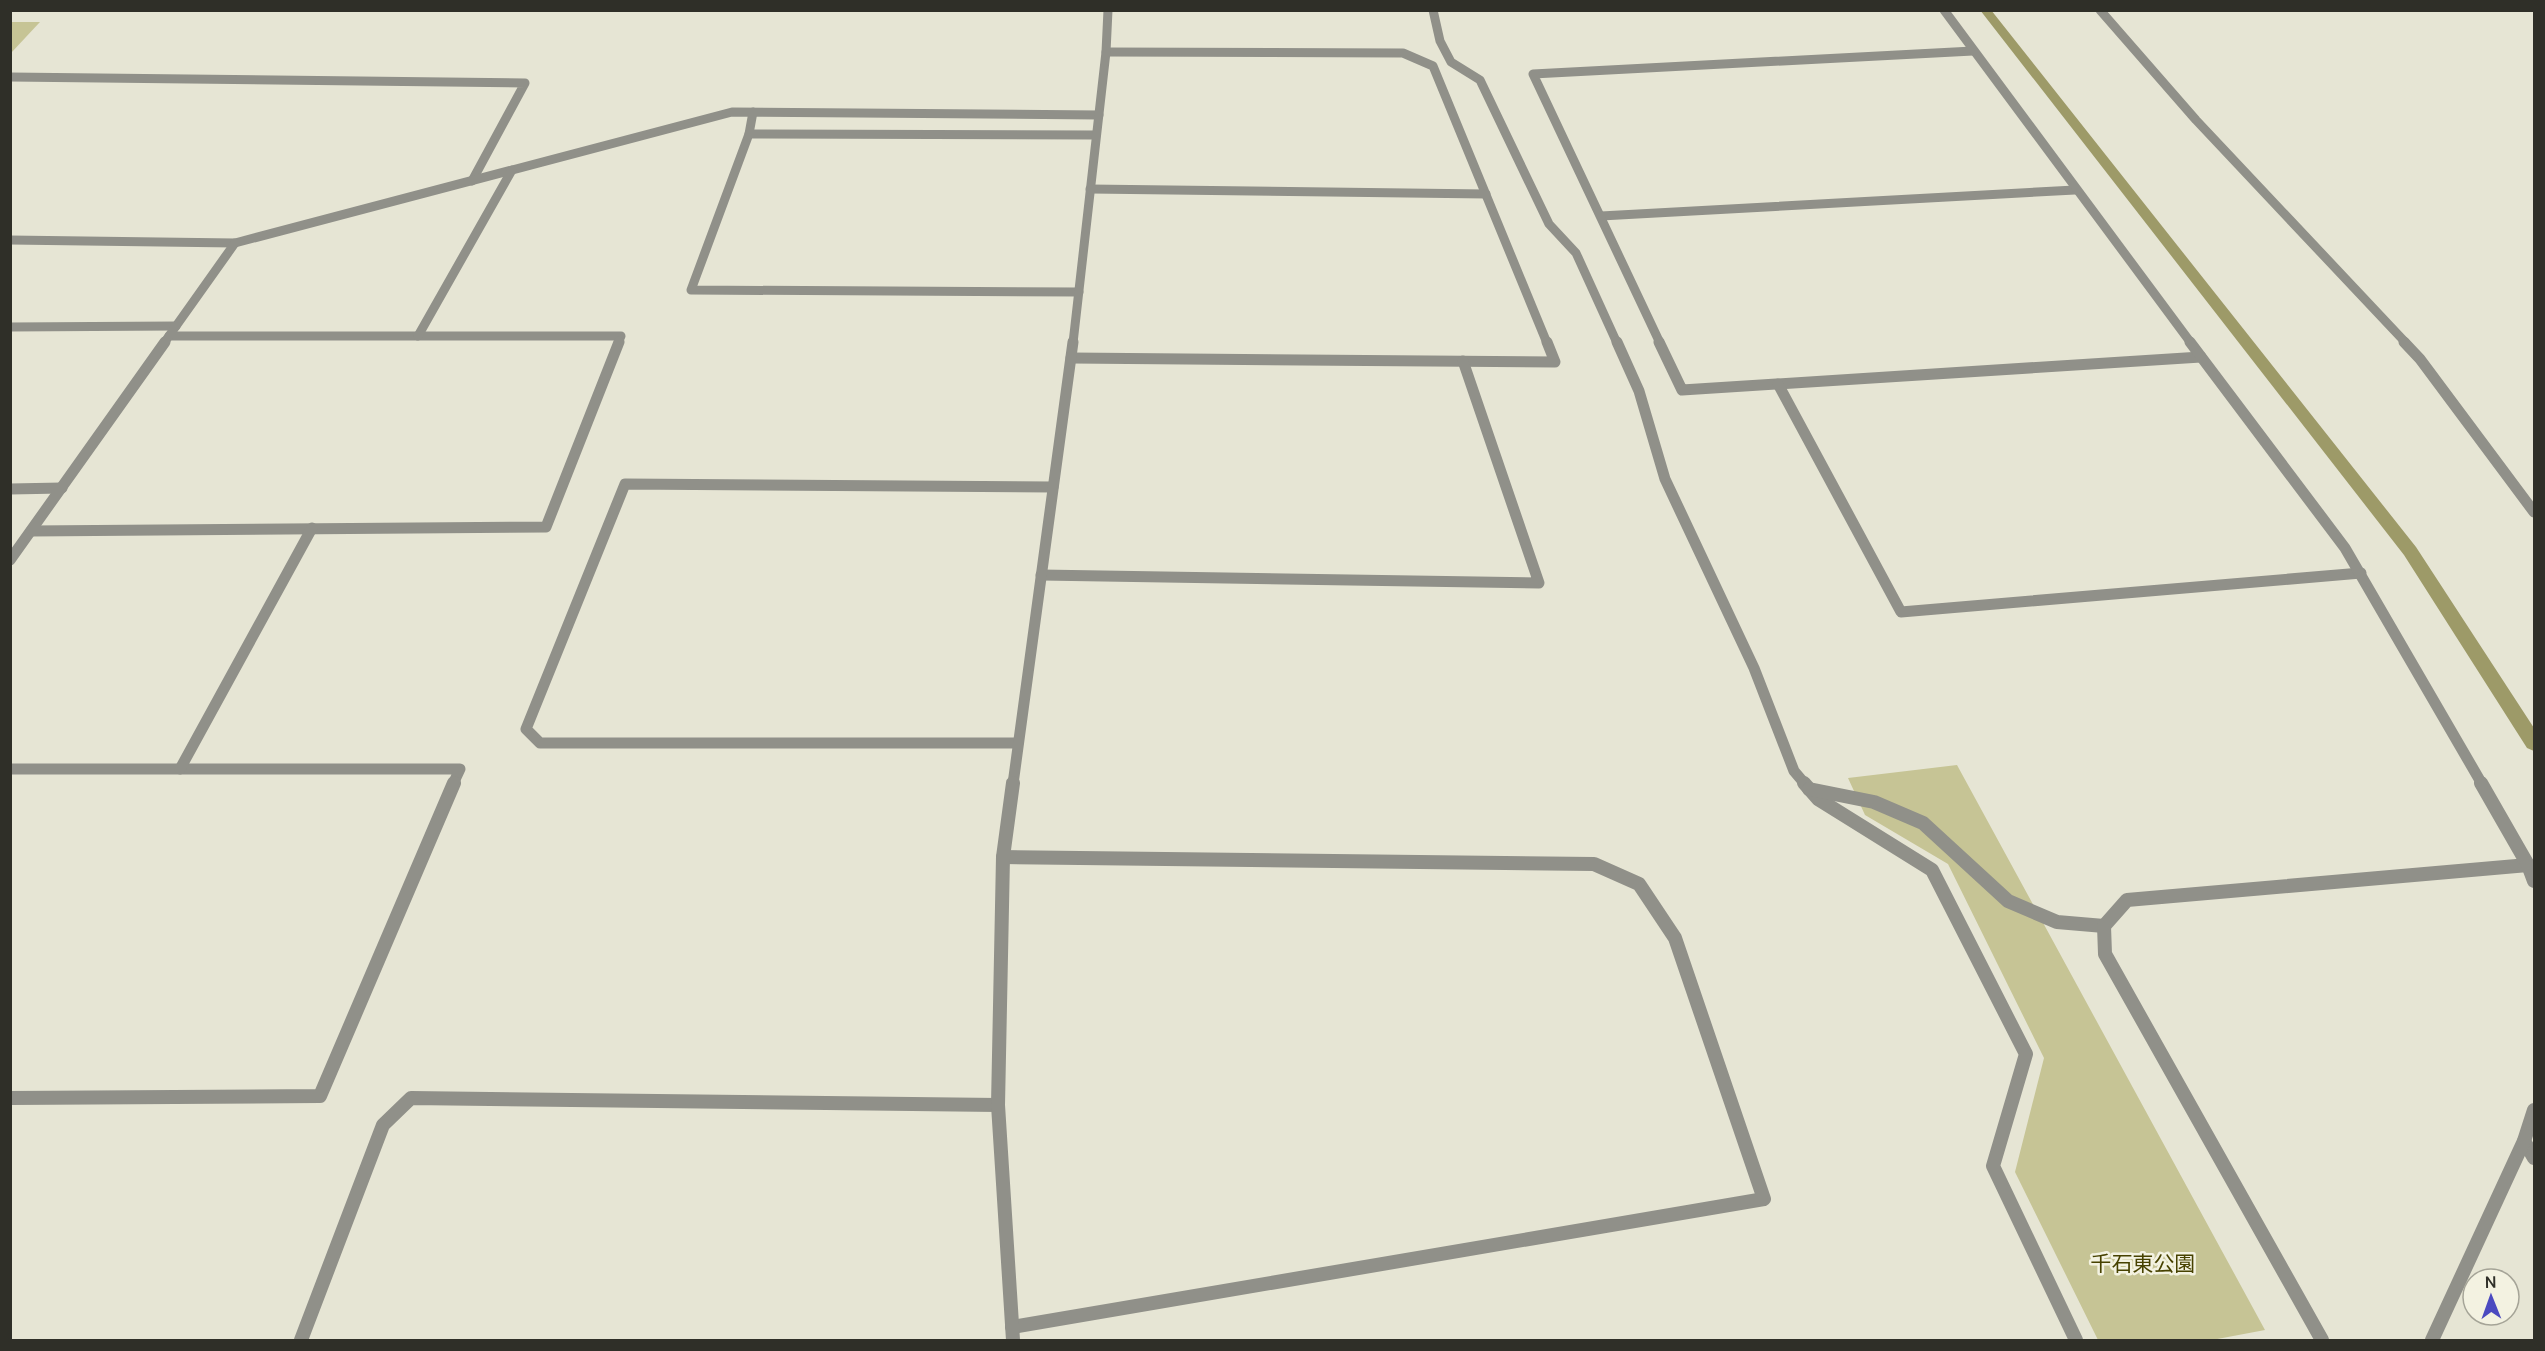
<svg xmlns="http://www.w3.org/2000/svg" width="2545" height="1351" viewBox="0 0 2545 1351" font-family="Manrope,'Noto Sans JP',sans-serif">
  <style>
    .green { fill: #c6c495 }
    .lines { fill: none; stroke-linecap: round; stroke-linejoin: round }
    .stream { fill: #9d9a68; fill-rule: evenodd }
    .service-far1 { stroke: #909089; stroke-width: 9 }
    .service { stroke: #909089; stroke-width: 11 }
    .pedestrian-far2 { stroke: #909089; stroke-width: 9 }
    .pedestrian-far1 { stroke: #909089; stroke-width: 11 }
    .pedestrian { stroke: #909089; stroke-width: 14 }
    .minor-far2 { stroke: #909089; stroke-width: 9 }
    .minor-far1 { stroke: #909089; stroke-width: 11 }
    .minor { stroke: #909089; stroke-width: 14 }
    .tertiary-far2 { stroke: #909089; stroke-width: 9 }
    .tertiary-far1 { stroke: #909089; stroke-width: 11 }
    .tertiary { stroke: #909089; stroke-width: 14 }
    .labels { text-anchor: middle; dominant-baseline: central; stroke-width: 5; stroke-linejoin: round; paint-order: stroke }
    .near-park-label { font-size: 21px; fill: #474201; stroke: #f3f2e1 }
  </style>
  <rect width="100%" height="100%" fill="#e6e5d4"/>
  <g class="green">
    <path d="M 11,22 L 40,22 L 11,53 L 10,22 Z"/>
    <path d="M 1957,765 L 2265,1330 L 2212,1340 L 2098,1340 L 2015,1172 L 2044,1058 L 1948,864 L 1865,815 L 1848,778 Z"/>
  </g>
  <g class="lines">
    <path class="stream" d="M 1980,10 L 1991,10 L 2416,547 L 2534,728 L 2534,751 L 2527,748 L 2404,555 Z"/>
    <g class="service-far1">
      <path d="M 10,77 L 525,83 L 472,181"/>
      <path d="M 749,134 L 753,112"/>
      <path d="M 10,327 L 176,326"/>
    </g>
    <path class="service" d="M 10,489 L 62,488"/>
    <path class="pedestrian-far2" d="M 1433,10 L 1440,41 L 1451,62 L 1480,80 L 1549,224 L 1576,253 L 1617,343"/>
    <path class="pedestrian-far1" d="M 1617,342 L 1639,391 L 1665,479 L 1754,668 L 1794,771 L 1805,784"/>
    <g class="pedestrian">
      <path d="M 1804,783 L 1818,799 L 1932,870 L 2026,1054 L 1993,1166 L 2076,1340"/>
      <path d="M 1809,789 L 1874,802 L 1923,823 L 2008,901 L 2057,922 L 2104,926"/>
    </g>
    <g class="minor-far2">
      <path d="M 2100,10 L 2196,120 L 2406,343"/>
      <path d="M 1106,52 L 1403,53 L 1433,66 L 1547,343"/>
      <path d="M 1090,189 L 1486,194"/>
      <path d="M 1601,216 L 2075,190"/>
      <path d="M 10,240 L 235,243 L 732,112 L 1099,115"/>
      <path d="M 1079,292 L 691,290 L 749,134 L 1096,135"/>
      <path d="M 169,336 L 621,336 L 618,343"/>
      <path d="M 418,336 L 512,170"/>
      <path d="M 1073,343 L 1106,52 L 1108,10"/>
      <path d="M 1660,343 L 1533,74 L 1973,51"/>
    </g>
    <g class="minor-far1">
      <path d="M 1659,342 L 1682,390 L 2201,357"/>
      <path d="M 2404,342 L 2420,359 L 2534,512"/>
      <path d="M 1071,358 L 1555,362 L 1547,342"/>
      <path d="M 1778,384 L 1901,612 L 2361,573"/>
      <path d="M 31,531 L 546,527 L 619,342"/>
      <path d="M 1041,575 L 1539,583 L 1463,361"/>
      <path d="M 1018,743 L 540,743 L 526,729 L 625,484 L 1053,487"/>
      <path d="M 10,769 L 460,769 L 453,784"/>
      <path d="M 180,769 L 312,528"/>
      <path d="M 1013,784 L 1073,342"/>
    </g>
    <g class="minor">
      <path d="M 1003,857 L 1594,864 L 1639,884 L 1675,938 L 1764,1199 L 1012,1327"/>
      <path d="M 10,1098 L 320,1096 L 454,783"/>
      <path d="M 2524,1141 L 2534,1158"/>
      <path d="M 301,1340 L 383,1125 L 411,1098 L 998,1105"/>
      <path d="M 1013,1340 L 998,1105 L 1003,857 L 1013,783"/>
      <path d="M 2322,1340 L 2105,954 L 2104,926 L 2127,900 L 2528,865"/>
    </g>
    <g class="tertiary-far2">
      <path d="M 1944,10 L 2191,343"/>
      <path d="M 164,343 L 235,243"/>
    </g>
    <g class="tertiary-far1">
      <path d="M 2190,342 L 2345,548 L 2482,784"/>
      <path d="M 10,560 L 165,342"/>
    </g>
    <g class="tertiary">
      <path d="M 2481,783 L 2528,865 L 2534,881"/>
      <path d="M 2432,1340 L 2524,1141 L 2534,1110"/>
    </g>
  </g>
  <g class="labels">
    <g class="near-park-label">
      <text x="2143" y="1263">千石東公園</text>
    </g>
  </g>
  <rect width="2545" height="1351" fill="none" stroke="#2f2f28" stroke-width="24"/>
  <g transform="translate(2491 1297) rotate(359)"><circle r="28" fill="#f3f2e1" stroke="#a5a497" stroke-width="1.5"/>
  <path d="M0-4.5L10 22L0 15L-10 22Z" fill="#4b4ac0"/>
  <text y="-9" font-size="16" font-weight="bold" text-anchor="middle" fill="#2f2f28">N</text>
  </g>
</svg>
